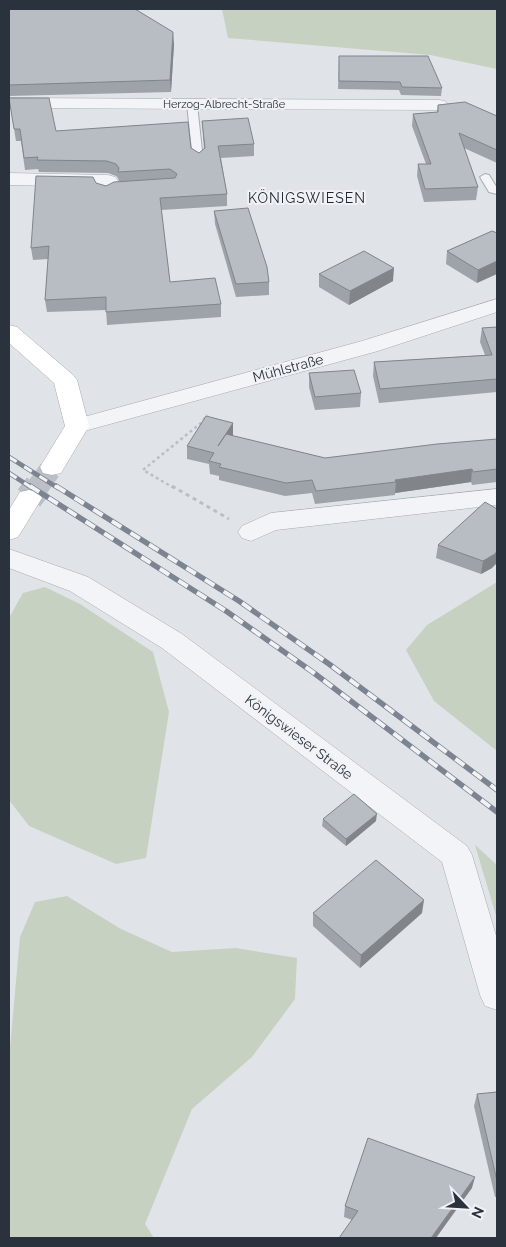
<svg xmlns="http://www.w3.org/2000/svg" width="506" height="1247" viewBox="0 0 506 1247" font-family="Raleway,sans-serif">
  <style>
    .green { fill: #c7d1c2 }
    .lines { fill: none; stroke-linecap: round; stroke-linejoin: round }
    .secondary-tunnel-far1 { stroke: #bcc0c6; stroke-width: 22; stroke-dasharray: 22 11; stroke-linecap: butt }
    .secondary-tunnel { stroke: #bcc0c6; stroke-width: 28; stroke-dasharray: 28 14; stroke-linecap: butt }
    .lane-casing { stroke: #a6abb2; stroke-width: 2 }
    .street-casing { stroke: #a6abb2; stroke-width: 1 }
    .secondary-casing { stroke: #a6abb2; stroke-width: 1 }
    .path-far1 { stroke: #bbbec3; stroke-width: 2.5; stroke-dasharray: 3 3; stroke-linecap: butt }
    .path { stroke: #bbbec3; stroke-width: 3; stroke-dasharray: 4 4; stroke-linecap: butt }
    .lane { fill: #f3f4f7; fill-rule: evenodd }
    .street { fill: #f3f4f7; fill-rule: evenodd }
    .secondary { fill: #fff; fill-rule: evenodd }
    .rail-far1-casing { stroke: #7b8490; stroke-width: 4.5 }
    .rail-casing { stroke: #7b8490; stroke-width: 5.5 }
    .rail-far1 { stroke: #f0f2f6; stroke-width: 3; stroke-dasharray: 9; stroke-linecap: butt }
    .rail { stroke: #f0f2f6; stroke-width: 4; stroke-dasharray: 11; stroke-linecap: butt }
    .wall { fill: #9ea3a9 }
    .shaded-wall { fill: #818489 }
    .building { fill: #b8bdc4; stroke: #818489 }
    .labels { text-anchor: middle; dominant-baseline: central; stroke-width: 4; stroke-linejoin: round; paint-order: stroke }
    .far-street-label { font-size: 11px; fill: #2a323e; stroke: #f0f2f6 }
    .far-quarter-label { font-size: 14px; letter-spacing: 1px; fill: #1d232f; stroke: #f0f2f6 }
    .street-label { font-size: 14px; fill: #2a323e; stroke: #f0f2f6 }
  </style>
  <rect width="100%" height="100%" fill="#e0e4e8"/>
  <g class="green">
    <path d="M 222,9 L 497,9 L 497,69 L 430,55 L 228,38 Z"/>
    <path d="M 497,582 L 497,751 L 434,701 L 406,650 L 427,625 Z"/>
    <path d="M 45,587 L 80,604 L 153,652 L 169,712 L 146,858 L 116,864 L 29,826 L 9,800 L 9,618 L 23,593 Z"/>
    <path d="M 475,845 L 497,865 L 497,919 Z"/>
    <path d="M 67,896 L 121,929 L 172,952 L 236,948 L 297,958 L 295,999 L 252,1057 L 192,1109 L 145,1224 L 154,1238 L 9,1238 L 9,1059 L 20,937 L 35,902 Z"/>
  </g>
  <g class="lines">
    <path class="secondary-tunnel-far1" d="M 37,488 L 52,467"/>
    <path class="secondary-tunnel" d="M 29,498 L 38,486"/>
    <defs>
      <g id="lane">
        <path d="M 192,101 L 197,104 L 203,160 L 198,163 L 193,160 L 187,104 Z"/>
        <path d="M 485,174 L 489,175 L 497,188 L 497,194 L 489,192 L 480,177 Z"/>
      </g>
      <g id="street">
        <path d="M 9,98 L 439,100 L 445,101 L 448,105 L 445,109 L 439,110 L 9,108 Z"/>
        <path d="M 9,173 L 108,175 L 115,177 L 118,181 L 113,194 L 106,196 L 99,194 L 96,190 L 97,187 L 9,185 Z"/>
        <path d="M 497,299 L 497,312 L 378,351 L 77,433 L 69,431 L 65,426 L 69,421 L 362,341 Z"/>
        <path d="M 497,489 L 497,505 L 276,530 L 251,541 L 242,538 L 238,532 L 242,526 L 271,513 Z"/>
        <path d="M 9,549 L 88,577 L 182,634 L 467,846 L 472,855 L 497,939 L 497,1010 L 485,1006 L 480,995 L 442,862 L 162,648 L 70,591 L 9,568 Z"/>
      </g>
      <g id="secondary">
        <path d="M 9,325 L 17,327 L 73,375 L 77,380 L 89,426 L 61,473 L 52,475 L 43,473 L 40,467 L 65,426 L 54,383 L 9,343 Z"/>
        <path d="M 29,490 L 38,492 L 42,498 L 18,537 L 9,540 L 9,510 L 20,492 Z"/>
      </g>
    </defs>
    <use href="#lane" class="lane-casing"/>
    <use href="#street" class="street-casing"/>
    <use href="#secondary" class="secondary-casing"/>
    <path class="path-far1" d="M 174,488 L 143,470 L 201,423 L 207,415"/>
    <path class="path" d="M 172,486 L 229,519"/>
    <use href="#lane" class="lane"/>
    <use href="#street" class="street"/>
    <use href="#secondary" class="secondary"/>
    <defs>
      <g id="rail-far1">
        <path d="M 9,457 L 58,488"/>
        <path d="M 9,473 L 32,488"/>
      </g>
      <g id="rail">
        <path d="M 30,486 L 226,611 L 314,673 L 497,812"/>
        <path d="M 56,486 L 239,601 L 329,664 L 497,790"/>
      </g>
    </defs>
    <use href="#rail-far1" class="rail-far1-casing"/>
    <use href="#rail" class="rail-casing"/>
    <use href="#rail-far1" class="rail-far1"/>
    <use href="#rail" class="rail"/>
  </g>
  <g class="wall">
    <path d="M 9,9 L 174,44 L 171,92 L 9,96 Z"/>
    <path d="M 339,56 L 442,88 L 441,96 L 401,95 L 399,90 L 338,89 Z"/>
    <path d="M 9,98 L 56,131 L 191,148 L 199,153 L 204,149 L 202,121 L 254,144 L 254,156 L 221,158 L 227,194 L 227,206 L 161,210 L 170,282 L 221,304 L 221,317 L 107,325 L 106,310 L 47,312 L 45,300 L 48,259 L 33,260 L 31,248 L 96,183 L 106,186 L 119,182 L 118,178 L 116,176 L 108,173 L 39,172 L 38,169 L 25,170 L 21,141 L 16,141 Z"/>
    <path d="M 438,105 L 497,116 L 497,163 L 464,148 L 478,187 L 476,200 L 424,202 L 417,176 L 418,164 L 426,164 L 412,126 L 413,114 L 437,112 Z"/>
    <path d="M 214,211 L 269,282 L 269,295 L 236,297 L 215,224 Z"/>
    <path d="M 492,231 L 477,283 L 446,264 L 447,251 Z"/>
    <path d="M 319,274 L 393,281 L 349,305 L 319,287 Z"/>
    <path d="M 497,327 L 497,392 L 379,403 L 373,376 L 374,362 L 485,355 L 480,342 L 482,328 Z"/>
    <path d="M 309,373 L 361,393 L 360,407 L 315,410 L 309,387 Z"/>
    <path d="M 233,423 L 233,436 L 325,458 L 497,439 L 497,482 L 472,485 L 471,482 L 395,493 L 395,495 L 315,504 L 312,493 L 285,496 L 219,480 L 219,476 L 210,474 L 209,464 L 187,459 L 187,446 Z"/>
    <path d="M 497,509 L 492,568 L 481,574 L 436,558 L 438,545 Z"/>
    <path d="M 323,819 L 376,821 L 346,846 L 322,826 Z"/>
    <path d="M 313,913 L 422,913 L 360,968 L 313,926 Z"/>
    <path d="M 497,1092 L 497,1197 L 495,1197 L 474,1106 L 477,1094 Z"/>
    <path d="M 472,1188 L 352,1220 L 344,1217 L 345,1206 Z"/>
  </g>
  <g class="shaded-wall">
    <path d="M 173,32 L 174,44 L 171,92 L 170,80 Z"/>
    <path d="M 497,261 L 497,274 L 477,283 L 478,270 Z"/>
    <path d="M 394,268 L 393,281 L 349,305 L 350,291 Z"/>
    <path d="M 233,423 L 233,436 L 218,446 Z"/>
    <path d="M 472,469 L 471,482 L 395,493 L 396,482 L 395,480 Z"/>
    <path d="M 497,551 L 497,563 L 492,568 L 481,574 L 483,561 Z"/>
    <path d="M 377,814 L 376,821 L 346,846 L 346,839 Z"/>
    <path d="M 424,900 L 422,913 L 360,968 L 361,955 Z"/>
    <path d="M 475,1177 L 472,1188 L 436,1238 L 431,1238 Z"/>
  </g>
  <g class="building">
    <path d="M 9,9 L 135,9 L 173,32 L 170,80 L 9,85 Z"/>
    <path d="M 339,56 L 428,56 L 442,88 L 402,87 L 400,82 L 339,81 Z"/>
    <path d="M 9,98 L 49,98 L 56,131 L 188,122 L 191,148 L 199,153 L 205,148 L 202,121 L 248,118 L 254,144 L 218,146 L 227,194 L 160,198 L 170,282 L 215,278 L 221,304 L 106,312 L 106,297 L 45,300 L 49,246 L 31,248 L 36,176 L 93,177 L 96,183 L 106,186 L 114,182 L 175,178 L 177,174 L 170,169 L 118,172 L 119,168 L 116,164 L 107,161 L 37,160 L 38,157 L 24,158 L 20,129 L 14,129 Z"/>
    <path d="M 465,102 L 497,116 L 497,150 L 459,133 L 478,187 L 425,189 L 418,164 L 431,164 L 413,114 L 438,112 L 438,105 Z"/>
    <path d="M 248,208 L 267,267 L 269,282 L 236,284 L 214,211 Z"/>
    <path d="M 492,231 L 497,233 L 497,261 L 478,270 L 447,251 Z"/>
    <path d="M 364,251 L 394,268 L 350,291 L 319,274 Z"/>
    <path d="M 497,327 L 497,379 L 380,389 L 374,362 L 492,355 L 482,328 Z"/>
    <path d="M 354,370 L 361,393 L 315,397 L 309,373 Z"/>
    <path d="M 206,416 L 233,423 L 218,446 L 226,434 L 325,458 L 437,444 L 497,439 L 497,469 L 473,472 L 472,469 L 395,480 L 396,482 L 316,491 L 312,480 L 286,483 L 219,467 L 221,464 L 209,461 L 214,453 L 187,446 Z"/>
    <path d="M 485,502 L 497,509 L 497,551 L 495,554 L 483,561 L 438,545 Z"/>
    <path d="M 354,794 L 377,814 L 346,839 L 323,819 Z"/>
    <path d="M 376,860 L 424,900 L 361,955 L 313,913 Z"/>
    <path d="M 497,1092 L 497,1181 L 477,1094 Z"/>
    <path d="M 368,1138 L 475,1177 L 431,1238 L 339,1238 L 358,1211 L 345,1206 Z"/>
  </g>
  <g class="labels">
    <g class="far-street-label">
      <text x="224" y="104">Herzog-Albrecht-Straße</text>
    </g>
    <g class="far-quarter-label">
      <text x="307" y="198">KÖNIGSWIESEN</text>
    </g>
    <g class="street-label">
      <text transform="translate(288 368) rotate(-15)">Mühlstraße</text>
      <text transform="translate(299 737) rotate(37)">Königswieser Straße</text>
    </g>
  </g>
  <rect width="506" height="1247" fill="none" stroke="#2a323e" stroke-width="20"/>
  <g transform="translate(466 1207) rotate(115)" stroke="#f0f2f6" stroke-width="4" paint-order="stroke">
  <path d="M0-4L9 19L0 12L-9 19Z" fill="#2a323e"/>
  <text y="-8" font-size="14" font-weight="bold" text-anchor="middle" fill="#2a323e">N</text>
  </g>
</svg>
